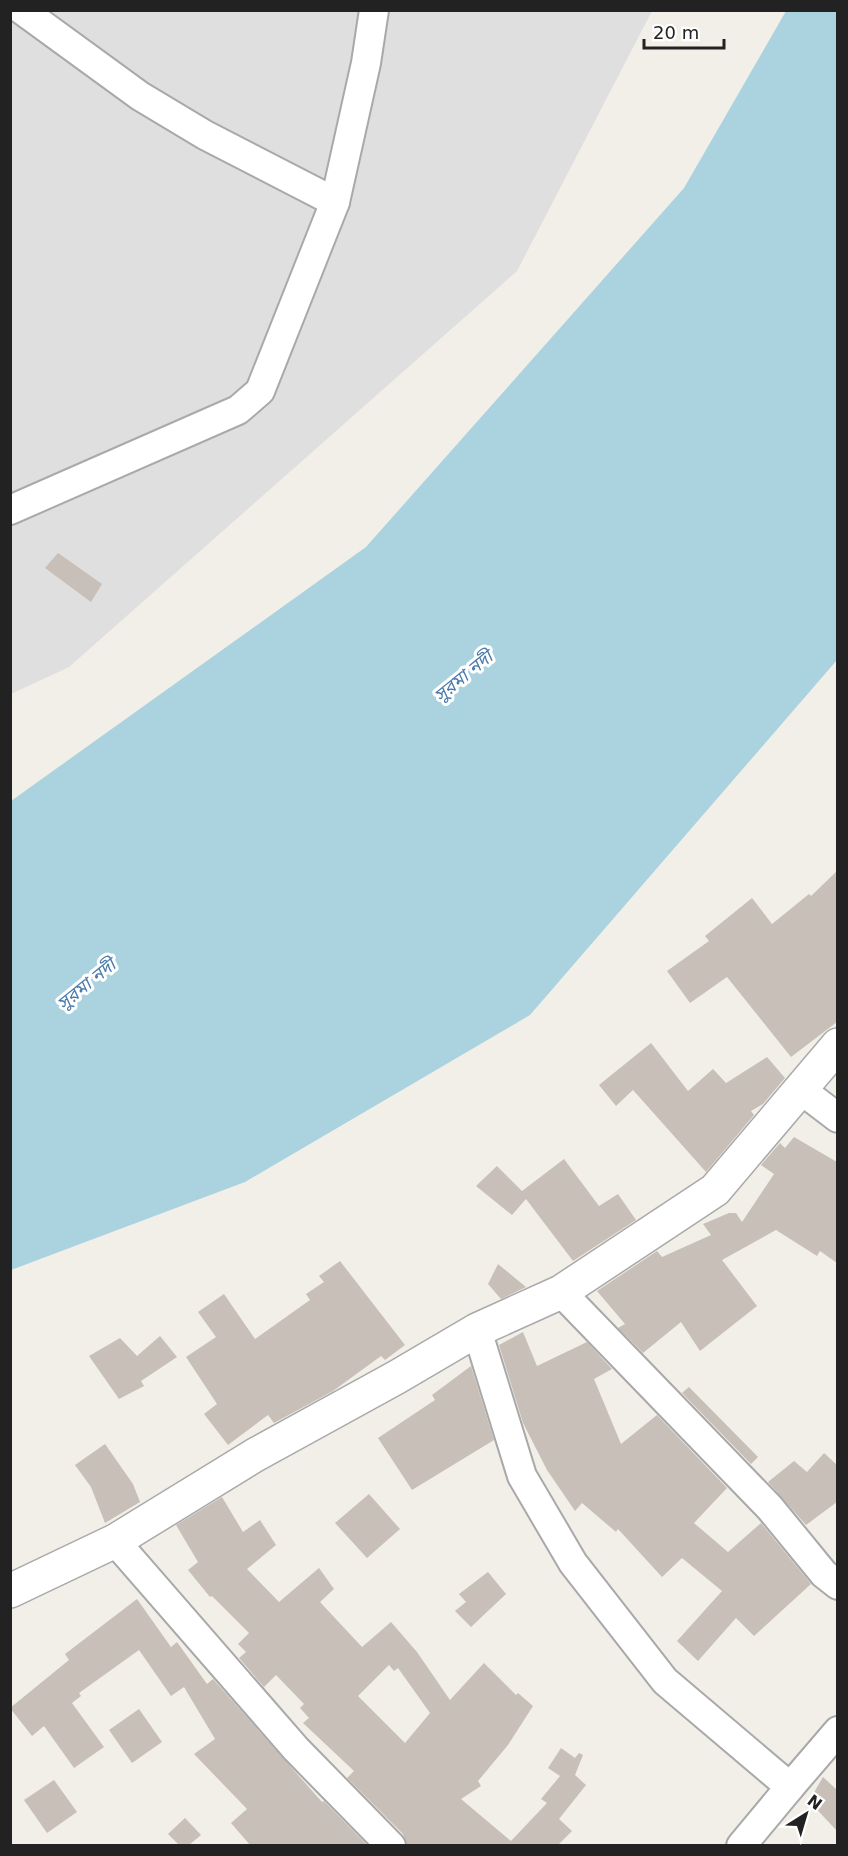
<svg xmlns="http://www.w3.org/2000/svg" width="848" height="1856" viewBox="0 0 848 1856" font-family="'DejaVu Sans','Noto Sans Bengali',sans-serif">
  <style>
    .residential { fill: #e0dfdf }
    .water { fill: #aad3df }
    .building { fill: #c7bfb8; fill-rule: evenodd }
    .lines { fill: none; stroke-linecap: round; stroke-linejoin: round }
    .minor-casing { stroke: #a9a9a9; stroke-width: 32 }
    .tertiary-casing { stroke: #a9a9a9; stroke-width: 36 }
    .minor { stroke: #fff; stroke-width: 28 }
    .tertiary { stroke: #fff; stroke-width: 33 }
    .labels { text-anchor: middle; dominant-baseline: central; stroke-width: 6; stroke-linejoin: round; paint-order: stroke }
    .water-label { font-size: 18px; font-style: italic; fill: #4a7aab; stroke: #fff }
  </style>
  <rect width="100%" height="100%" fill="#f2efe9"/>
  <path class="residential" d="M 10,11 L 652,11 L 517,271 L 69,667 L 11,694 Z"/>
  <path class="water" d="M 786,11 L 837,11 L 837,660 L 530,1015 L 245,1182 L 11,1270 L 11,801 L 366,547 L 684,188 Z"/>
  <g class="building">
    <path d="M 58,553 L 102,584 L 91,602 L 45,568 Z"/>
    <path d="M 837,871 L 837,1022 L 791,1057 L 727,977 L 690,1003 L 667,971 L 709,941 L 705,936 L 752,898 L 772,924 L 809,894 L 811,896 Z"/>
    <path d="M 651,1043 L 688,1091 L 713,1069 L 726,1083 L 767,1057 L 785,1078 L 763,1104 L 751,1111 L 754,1115 L 706,1172 L 633,1090 L 616,1106 L 599,1085 Z"/>
    <path d="M 794,1137 L 837,1162 L 837,1263 L 820,1251 L 817,1256 L 776,1230 L 722,1260 L 757,1306 L 700,1351 L 681,1322 L 643,1353 L 618,1328 L 625,1324 L 597,1291 L 657,1251 L 662,1257 L 711,1235 L 703,1224 L 729,1213 L 736,1213 L 742,1222 L 774,1174 L 761,1165 L 780,1143 L 785,1148 Z"/>
    <path d="M 564,1159 L 599,1206 L 618,1194 L 636,1220 L 573,1261 L 526,1199 L 512,1215 L 476,1186 L 497,1166 L 522,1191 Z"/>
    <path d="M 340,1261 L 405,1345 L 385,1360 L 381,1356 L 333,1391 L 274,1423 L 268,1415 L 228,1445 L 204,1414 L 217,1404 L 186,1357 L 216,1337 L 198,1312 L 224,1294 L 255,1339 L 310,1300 L 306,1294 L 324,1282 L 319,1276 Z"/>
    <path d="M 498,1264 L 526,1287 L 501,1299 L 488,1284 Z"/>
    <path d="M 523,1332 L 537,1366 L 587,1342 L 612,1369 L 594,1379 L 621,1444 L 657,1415 L 727,1488 L 694,1523 L 728,1552 L 761,1523 L 811,1584 L 754,1636 L 736,1618 L 698,1661 L 677,1641 L 722,1591 L 682,1558 L 662,1577 L 618,1529 L 616,1532 L 582,1503 L 575,1511 L 547,1470 L 523,1423 L 499,1345 Z"/>
    <path d="M 160,1336 L 177,1357 L 141,1381 L 144,1386 L 119,1399 L 89,1356 L 120,1338 L 137,1356 Z"/>
    <path d="M 471,1366 L 494,1440 L 412,1490 L 378,1438 L 435,1400 L 432,1395 Z"/>
    <path d="M 689,1387 L 758,1457 L 751,1464 L 682,1393 Z"/>
    <path d="M 105,1444 L 133,1484 L 140,1502 L 105,1523 L 91,1487 L 75,1465 Z"/>
    <path d="M 824,1453 L 837,1465 L 837,1502 L 806,1525 L 768,1482 L 794,1461 L 807,1472 Z"/>
    <path d="M 369,1494 L 400,1529 L 367,1558 L 335,1523 Z"/>
    <path d="M 222,1497 L 243,1532 L 260,1520 L 276,1545 L 247,1569 L 279,1602 L 319,1568 L 334,1589 L 320,1602 L 362,1647 L 391,1622 L 417,1652 L 450,1700 L 484,1663 L 516,1695 L 518,1693 L 533,1706 L 508,1745 L 478,1781 L 481,1786 L 461,1799 L 511,1841 L 547,1803 L 541,1799 L 560,1776 L 548,1768 L 561,1748 L 575,1758 L 579,1753 L 583,1755 L 575,1775 L 586,1785 L 559,1819 L 572,1831 L 558,1845 L 407,1845 L 403,1834 L 347,1778 L 354,1771 L 303,1723 L 309,1718 L 300,1708 L 304,1704 L 276,1675 L 264,1687 L 239,1658 L 246,1652 L 238,1644 L 249,1633 L 212,1596 L 210,1597 L 188,1570 L 198,1562 L 176,1525 ZM 389,1665 L 394,1671 L 398,1668 L 430,1713 L 405,1743 L 358,1696 Z"/>
    <path d="M 488,1572 L 506,1594 L 471,1627 L 455,1611 L 466,1602 L 459,1594 Z"/>
    <path d="M 137,1599 L 171,1647 L 177,1642 L 207,1684 L 213,1679 L 322,1802 L 324,1801 L 367,1845 L 250,1845 L 231,1823 L 247,1809 L 194,1754 L 215,1739 L 184,1687 L 171,1696 L 139,1650 L 79,1693 L 81,1696 L 72,1703 L 104,1747 L 74,1768 L 44,1726 L 32,1736 L 10,1708 L 69,1660 L 65,1654 Z"/>
    <path d="M 139,1709 L 162,1742 L 132,1763 L 109,1730 Z"/>
    <path d="M 823,1777 L 837,1790 L 837,1831 L 809,1801 Z"/>
    <path d="M 54,1780 L 77,1812 L 47,1833 L 24,1800 Z"/>
    <path d="M 185,1818 L 201,1835 L 189,1845 L 179,1845 L 168,1834 Z"/>
  </g>
  <g class="lines">
    <defs>
      <g id="minor">
        <path d="M 22,10 L 140,96 L 205,135 L 335,202"/>
        <path d="M 10,510 L 238,410 L 260,391 L 335,202 L 366,63 L 374,10"/>
        <path d="M 800,1089 L 838,1118"/>
        <path d="M 561,1292 L 770,1508 L 824,1574 L 838,1585"/>
        <path d="M 477,1330 L 522,1476 L 573,1563 L 665,1681 L 790,1787 L 741,1846"/>
        <path d="M 115,1541 L 296,1749 L 391,1846"/>
        <path d="M 790,1787 L 838,1731"/>
      </g>
      <path id="tertiary" d="M 10,1591 L 115,1541 L 255,1455 L 397,1377 L 477,1330 L 561,1292 L 715,1190 L 838,1045"/>
    </defs>
    <use href="#minor" class="minor-casing"/>
    <use href="#tertiary" class="tertiary-casing"/>
    <use href="#minor" class="minor"/>
    <use href="#tertiary" class="tertiary"/>
  </g>
  <g class="labels">
    <g class="water-label">
      <text transform="translate(463 676) rotate(-39)">সুরমা নদী</text>
      <text transform="translate(86 984) rotate(-39)">সুরমা নদী</text>
    </g>
  </g>
  <rect width="848" height="1856" fill="none" stroke="#222222" stroke-width="24"/>
  <g transform="translate(806 1814) rotate(37)" stroke="#ffffff" stroke-width="4.5" paint-order="stroke">
  <path d="M0-4.5L10 22L0 15L-10 22Z" fill="#222222"/>
  <text y="-9" font-size="16" font-weight="bold" text-anchor="middle" fill="#222222">N</text>
  </g>
  <path d="M644 39v9h80v-9" fill="none" stroke="#222222" stroke-width="3"/>
  <text x="653" y="39" font-size="18" fill="#222222" stroke="#ffffff" stroke-width="4.5" paint-order="stroke">20 m</text>
</svg>
